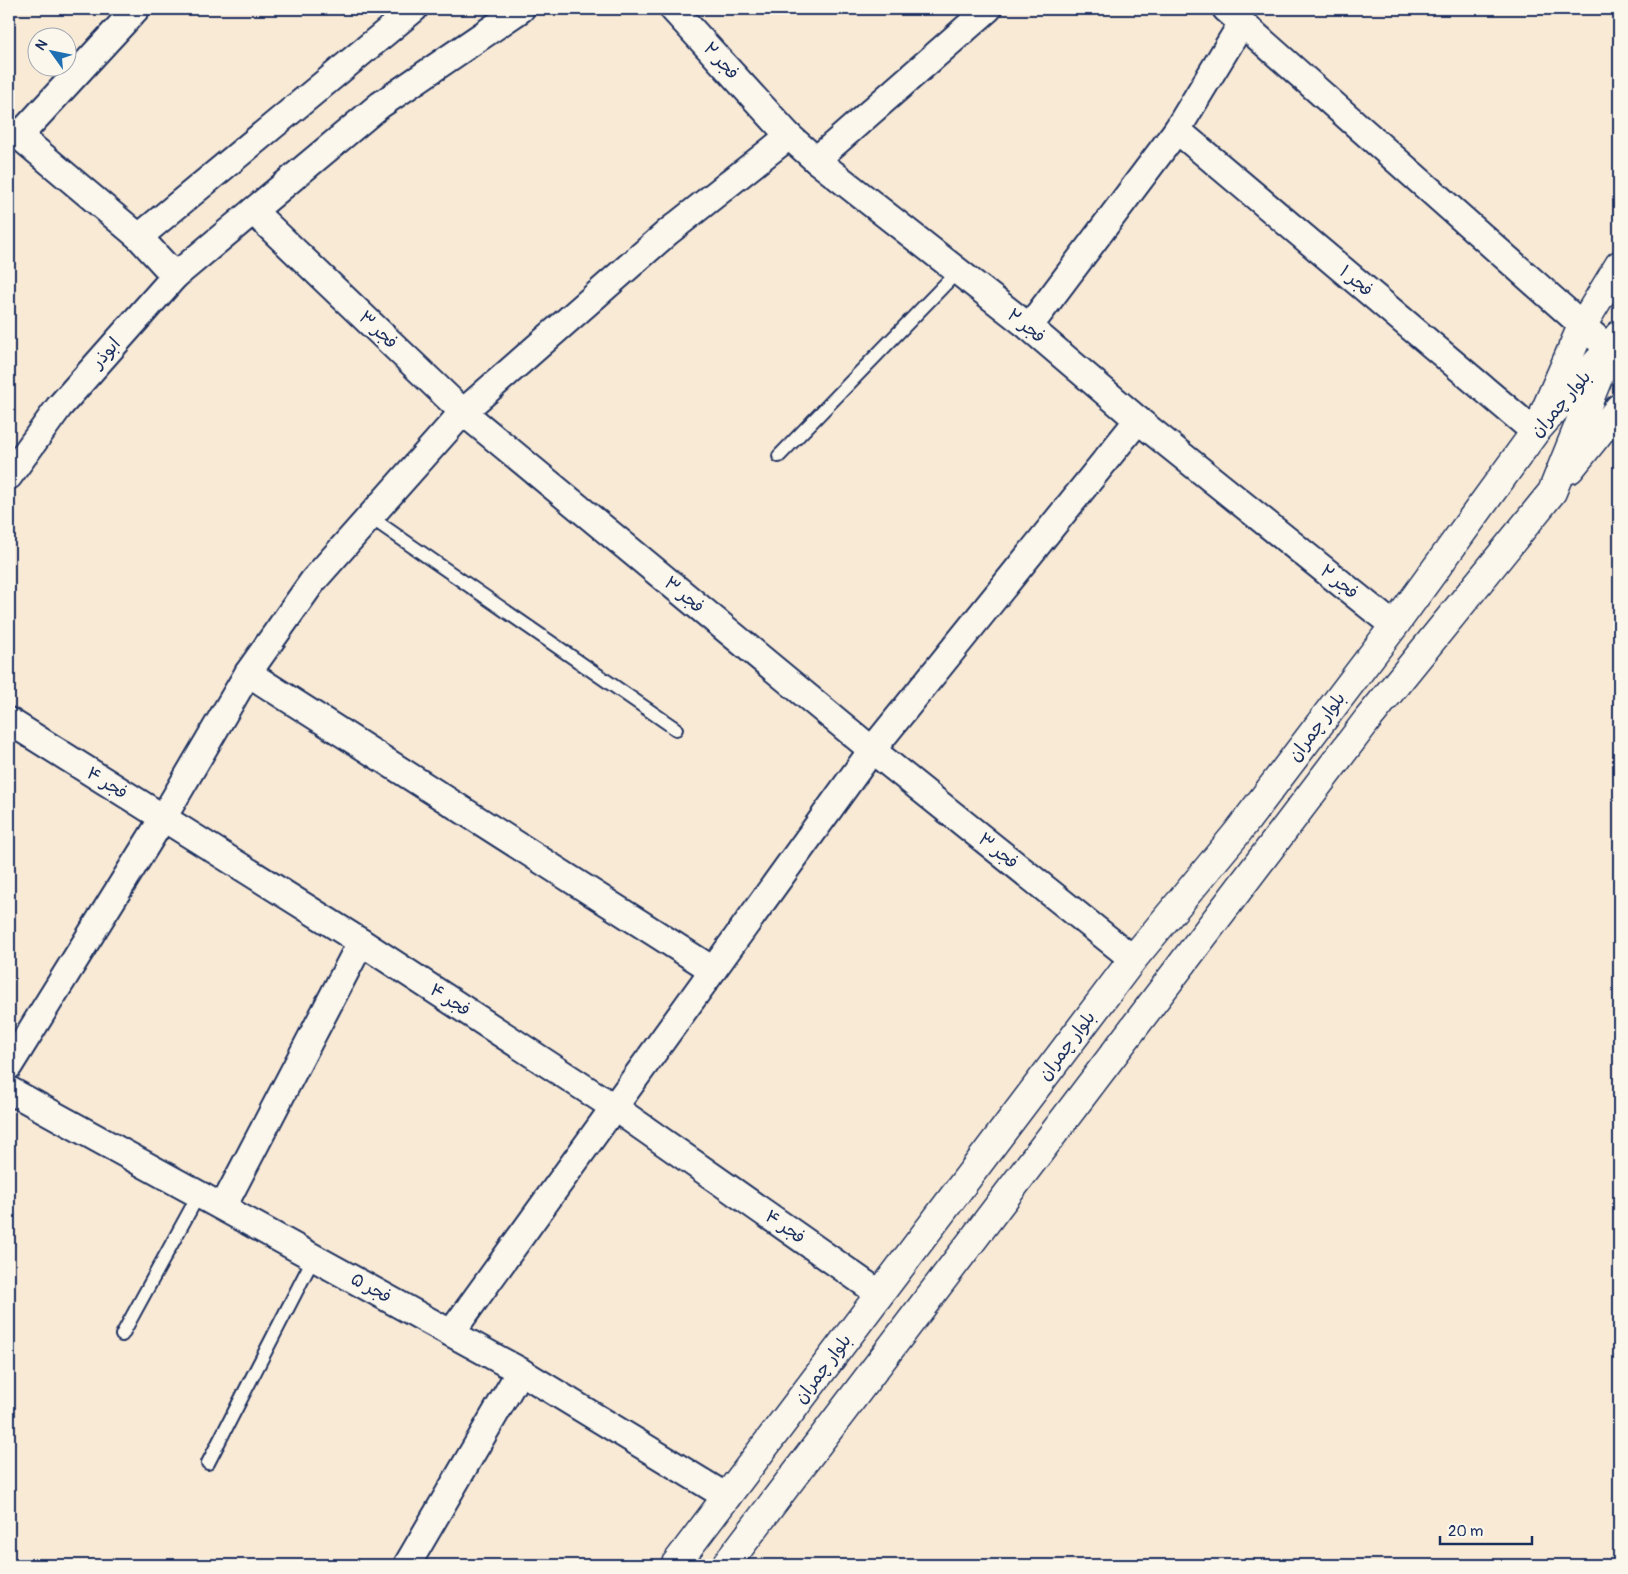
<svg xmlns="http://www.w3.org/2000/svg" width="1628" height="1574" viewBox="0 0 1628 1574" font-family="Pangolin,'Playpen Sans Arabic',sans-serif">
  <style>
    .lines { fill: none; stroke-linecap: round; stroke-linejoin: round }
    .lane-casing { stroke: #1b2f5e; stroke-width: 16 }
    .street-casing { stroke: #1b2f5e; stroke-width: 30 }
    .secondary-casing { stroke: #1b2f5e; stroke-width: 31 }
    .lane { stroke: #fbf7ec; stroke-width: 12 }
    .street { stroke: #fbf7ec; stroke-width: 26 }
    .secondary { stroke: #fbf7ec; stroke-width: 28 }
    .labels { text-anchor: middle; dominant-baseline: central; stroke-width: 4; stroke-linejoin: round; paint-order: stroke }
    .street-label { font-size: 18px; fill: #1b2f5e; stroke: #fbf7ec }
  </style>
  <rect width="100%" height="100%" fill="#f9ead6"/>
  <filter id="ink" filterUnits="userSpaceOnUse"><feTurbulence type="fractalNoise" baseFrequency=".02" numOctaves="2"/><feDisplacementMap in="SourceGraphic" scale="10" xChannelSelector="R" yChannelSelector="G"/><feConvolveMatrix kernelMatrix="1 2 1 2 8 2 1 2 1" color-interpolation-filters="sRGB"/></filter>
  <g filter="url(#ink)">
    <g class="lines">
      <defs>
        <g id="lane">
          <path d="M 779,456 L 957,272"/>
          <path d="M 370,517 L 676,729"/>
          <path d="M 122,1335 L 199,1194"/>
          <path d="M 208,1463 L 314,1257"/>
        </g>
        <g id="street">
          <path d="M 673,9 L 789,136 L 816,160 L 1029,327 L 1138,420 L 1394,626"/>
          <path d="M 1226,9 L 1609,349"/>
          <path d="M 9,129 L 19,136 L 139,237 L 175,276 L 59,407 L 9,476"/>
          <path d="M 1177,130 L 1535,432"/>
          <path d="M 19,136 L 136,9"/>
          <path d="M 816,160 L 988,9"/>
          <path d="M 253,211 L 463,412 L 872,750 L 1133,959"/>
          <path d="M 139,237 L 414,9"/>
          <path d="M 175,276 L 380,105 L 521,9"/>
          <path d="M 1029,327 L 1177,130 L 1242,23"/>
          <path d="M 248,673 L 713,970"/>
          <path d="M 9,721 L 361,942 L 615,1108 L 880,1294"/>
          <path d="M 9,1066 L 163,818 L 248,673 L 313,581 L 463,412 L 668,232 L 789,136"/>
          <path d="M 9,1090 L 520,1371 L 727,1497"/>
          <path d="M 223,1207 L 361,942"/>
          <path d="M 451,1333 L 872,750 L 1138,420"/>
          <path d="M 407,1565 L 520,1371"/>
        </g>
        <g id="secondary">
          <path d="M 1545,411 L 1582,326 L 1619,265"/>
          <path d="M 1570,469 L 1619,408"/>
          <path d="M 675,1565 L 1133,959 L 1237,833 L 1394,626 L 1535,432 L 1609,349 L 1619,335"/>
          <path d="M 726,1565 L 1368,719 L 1552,492 L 1602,368"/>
        </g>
      </defs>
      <use href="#lane" class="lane-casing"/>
      <use href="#street" class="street-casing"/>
      <use href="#secondary" class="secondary-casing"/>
      <use href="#lane" class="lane"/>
      <use href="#street" class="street"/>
      <use href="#secondary" class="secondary"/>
    </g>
  </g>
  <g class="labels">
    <g class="street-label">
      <text transform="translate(721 61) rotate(48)">فجر ۲</text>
      <text transform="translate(1356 281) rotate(40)">فجر ۱</text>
      <text transform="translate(1026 326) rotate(39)">فجر ۲</text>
      <text transform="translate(378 330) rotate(44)">فجر ۳</text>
      <text transform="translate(106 353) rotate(-48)">ابوذر</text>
      <text transform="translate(1561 404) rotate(-49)">بلوار چمران</text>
      <text transform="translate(1339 582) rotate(39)">فجر ۲</text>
      <text transform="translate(684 595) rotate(40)">فجر ۳</text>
      <text transform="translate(1317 727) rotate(-53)">بلوار چمران</text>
      <text transform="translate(107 783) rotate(32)">فجر ۴</text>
      <text transform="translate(998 851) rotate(39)">فجر ۳</text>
      <text transform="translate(450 1000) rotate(33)">فجر ۴</text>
      <text transform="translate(1067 1046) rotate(-53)">بلوار چمران</text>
      <text transform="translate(785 1227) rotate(35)">فجر ۴</text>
      <text transform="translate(371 1288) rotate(29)">فجر ۵</text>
      <text transform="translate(823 1369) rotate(-53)">بلوار چمران</text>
    </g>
  </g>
  <rect width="1628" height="1574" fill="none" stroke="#fbf7ec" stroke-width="30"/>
  <rect x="15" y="15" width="1598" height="1544" fill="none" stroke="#1b2f5e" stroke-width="2" filter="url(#ink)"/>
  <g transform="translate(52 52) rotate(303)"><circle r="24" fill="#fbf7ec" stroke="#a1a7b3"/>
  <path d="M0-4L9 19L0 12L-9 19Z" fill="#1f6fb2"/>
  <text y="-8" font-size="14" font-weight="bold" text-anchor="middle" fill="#1b2f5e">N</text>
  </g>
  <path d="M1440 1536v8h92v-8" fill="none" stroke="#1b2f5e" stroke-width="2.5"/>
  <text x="1448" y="1536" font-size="15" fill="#1b2f5e" stroke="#fbf7ec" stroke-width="4" paint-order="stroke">20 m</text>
</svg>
